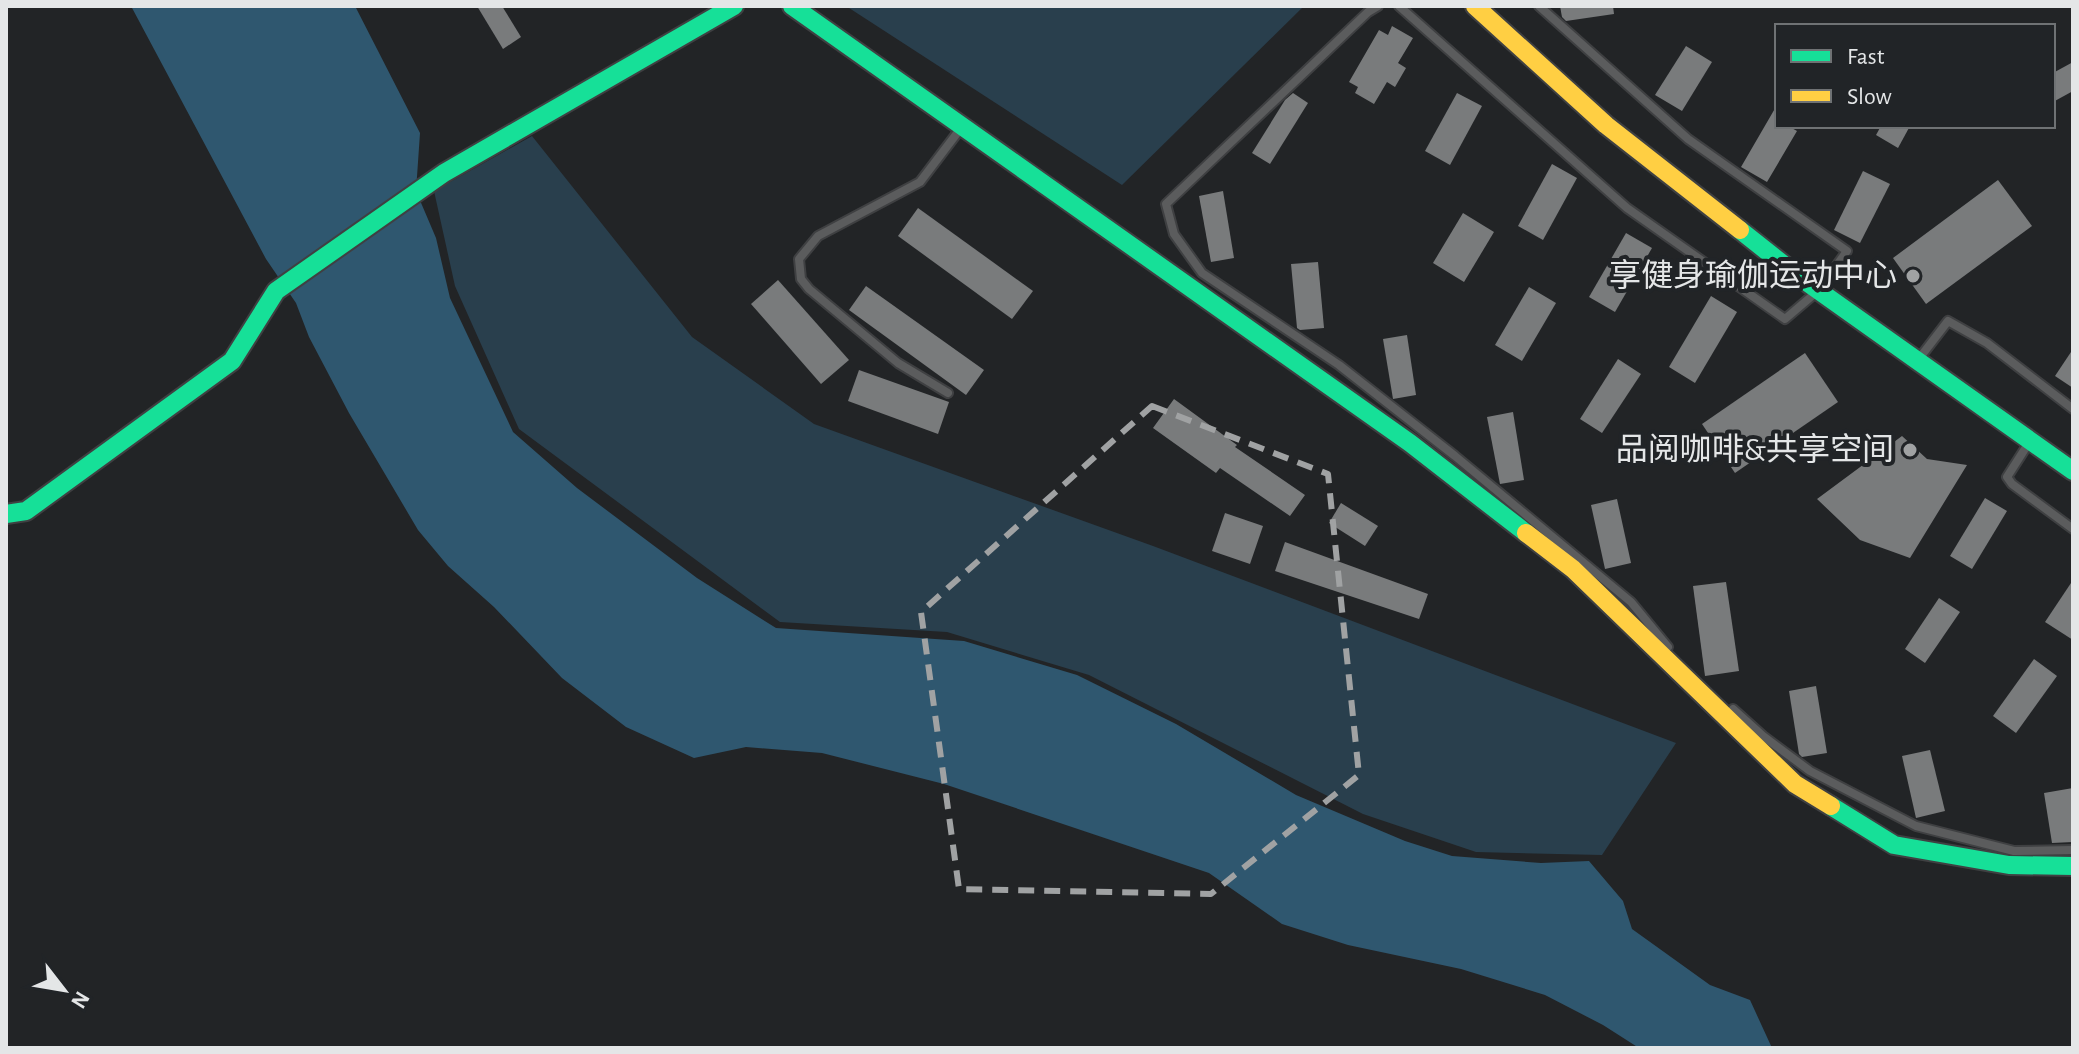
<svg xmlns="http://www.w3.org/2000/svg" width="2079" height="1054" viewBox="0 0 2079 1054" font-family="'Alegreya Sans','Noto Sans SC',sans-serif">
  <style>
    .green { fill: #293f4d }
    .water { fill: #2f576f }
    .building { fill: #797b7c }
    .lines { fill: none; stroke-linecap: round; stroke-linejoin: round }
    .lane-casing { stroke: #3f4042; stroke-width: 12 }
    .fast-casing { stroke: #3f4042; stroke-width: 22 }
    .slow-casing { stroke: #3f4042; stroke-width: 22 }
    .lane { stroke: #5b5c5d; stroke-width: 8 }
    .fast { stroke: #16e098; stroke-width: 18 }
    .slow { stroke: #ffcf43; stroke-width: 18 }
    .marked { fill: none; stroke: #a0a2a3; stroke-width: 6; stroke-dasharray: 16 10; stroke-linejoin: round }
    .poi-dot { fill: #a0a2a3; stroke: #212427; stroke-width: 3 }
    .labels { text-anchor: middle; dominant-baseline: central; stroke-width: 8; stroke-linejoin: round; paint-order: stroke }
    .poi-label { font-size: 32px; fill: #e4e6e7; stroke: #212427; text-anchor: end }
  </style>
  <rect width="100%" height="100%" fill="#222426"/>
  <g class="green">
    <path d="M 846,6 L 1304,6 L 1122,185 Z"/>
    <path d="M 532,136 L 692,337 L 814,424 L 1153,546 L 1676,743 L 1602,855 L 1476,852 L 1363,814 L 1089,675 L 947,632 L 780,622 L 519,429 L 455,286 L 434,191 Z"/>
  </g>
  <path class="water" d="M 131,6 L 355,6 L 420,133 L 416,191 L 436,238 L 450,298 L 513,432 L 577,488 L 697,578 L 776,628 L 964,641 L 1077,675 L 1176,724 L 1296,795 L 1405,841 L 1452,856 L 1541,863 L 1589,861 L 1623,901 L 1632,929 L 1710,985 L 1750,1000 L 1772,1048 L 1639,1048 L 1603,1025 L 1545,995 L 1461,969 L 1348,945 L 1282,924 L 1209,873 L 944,784 L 822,753 L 746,747 L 694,758 L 626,727 L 562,678 L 494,607 L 448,566 L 418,530 L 349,413 L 309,337 L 296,303 L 266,259 Z"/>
  <g class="building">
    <path d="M 477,6 L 502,6 L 521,37 L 503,49 Z"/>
    <path d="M 1560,6 L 1613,6 L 1614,14 L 1566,21 L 1562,17 Z"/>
    <path d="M 1392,26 L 1413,38 L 1398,63 L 1406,68 L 1395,87 L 1387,82 L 1374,104 L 1355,93 L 1358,87 L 1349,82 L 1379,30 L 1388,35 Z"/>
    <path d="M 1686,46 L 1712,62 L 1682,111 L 1655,95 Z"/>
    <path d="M 2073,62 L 2073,91 L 2053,102 L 2053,73 Z"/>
    <path d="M 1293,93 L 1308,103 L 1270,164 L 1252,153 L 1285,100 Z"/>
    <path d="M 1457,93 L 1482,106 L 1450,165 L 1425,151 Z"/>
    <path d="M 1777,105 L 1777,126 L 1788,126 L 1797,131 L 1767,182 L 1741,167 Z"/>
    <path d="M 1881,126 L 1910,126 L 1898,148 L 1876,135 Z"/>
    <path d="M 1552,164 L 1577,178 L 1543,240 L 1518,226 Z"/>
    <path d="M 1863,171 L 1890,184 L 1860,243 L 1834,230 Z"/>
    <path d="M 1998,180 L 2032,226 L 1926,304 L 1893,258 Z"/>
    <path d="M 1223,191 L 1234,258 L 1211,262 L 1199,196 Z"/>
    <path d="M 918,208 L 1033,291 L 1012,319 L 898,236 Z"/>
    <path d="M 1463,213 L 1494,232 L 1464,282 L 1433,263 Z"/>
    <path d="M 1626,233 L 1652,248 L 1615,312 L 1589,297 Z"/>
    <path d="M 1318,262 L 1324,328 L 1300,330 L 1297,328 L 1291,264 Z"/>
    <path d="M 778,280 L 849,360 L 821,384 L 751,304 Z"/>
    <path d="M 866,286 L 984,370 L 966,395 L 849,310 Z"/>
    <path d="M 1529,287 L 1556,303 L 1522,361 L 1495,345 Z"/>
    <path d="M 1711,296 L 1737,312 L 1695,383 L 1669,367 Z"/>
    <path d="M 1407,335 L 1416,395 L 1393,399 L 1383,339 Z"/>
    <path d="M 2073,349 L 2073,388 L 2055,376 Z"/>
    <path d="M 1805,353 L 1838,402 L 1735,473 L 1702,424 Z"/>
    <path d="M 1618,359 L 1641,374 L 1602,433 L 1580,419 Z"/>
    <path d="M 859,370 L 949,402 L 938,434 L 848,401 Z"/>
    <path d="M 1174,399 L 1237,445 L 1235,447 L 1305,495 L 1290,516 L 1220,468 L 1216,473 L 1153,428 Z"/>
    <path d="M 1513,412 L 1524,480 L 1500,484 L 1487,417 Z"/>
    <path d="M 1902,436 L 1927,459 L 1967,465 L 1910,558 L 1860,540 L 1817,499 Z"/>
    <path d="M 1985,498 L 2007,511 L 1972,569 L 1950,556 Z"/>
    <path d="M 1617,499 L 1631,563 L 1605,569 L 1591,505 Z"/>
    <path d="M 1341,503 L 1378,526 L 1365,546 L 1329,523 Z"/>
    <path d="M 1225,513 L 1263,526 L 1250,564 L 1212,551 Z"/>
    <path d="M 1285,542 L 1428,594 L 1419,619 L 1275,571 Z"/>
    <path d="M 2073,580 L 2073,640 L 2045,622 Z"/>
    <path d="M 1726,582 L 1739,671 L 1705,676 L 1693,586 Z"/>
    <path d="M 1939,598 L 1960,612 L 1925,663 L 1905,649 Z"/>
    <path d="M 2034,659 L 2057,676 L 2016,733 L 1993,716 Z"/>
    <path d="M 1816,686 L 1827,753 L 1802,757 L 1799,754 L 1789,691 Z"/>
    <path d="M 1930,750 L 1945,811 L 1916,818 L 1902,756 Z"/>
    <path d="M 2073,788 L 2073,842 L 2052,843 L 2044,793 Z"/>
  </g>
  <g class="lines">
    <defs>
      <g id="lane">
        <path d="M 1378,6 L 1368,12 L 1166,204 L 1174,234 L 1202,273 L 1339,365 L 1455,456 L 1631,602 L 1668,647"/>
        <path d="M 1399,6 L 1627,208 L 1785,319 L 1819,290 L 1847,251 L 1688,139 L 1539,6"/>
        <path d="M 1918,360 L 1948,321 L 1987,343 L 2073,409"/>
        <path d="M 948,393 L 898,363 L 809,289 L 801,279 L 799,259 L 818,236 L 920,182 L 961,128"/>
        <path d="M 2030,441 L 2007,477 L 2012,484 L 2073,529"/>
        <path d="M 1733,709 L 1763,736 L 1810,771 L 1916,826 L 2014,851 L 2073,850"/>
      </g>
      <g id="fast">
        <path d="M 792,6 L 1410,443 L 1526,533"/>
        <path d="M 1740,230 L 1798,276 L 2073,471"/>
        <path d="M 6,514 L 26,511 L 232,361 L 276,291 L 444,173 L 734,6"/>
        <path d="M 1831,806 L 1894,845 L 2009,865 L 2073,866"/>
      </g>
      <g id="slow">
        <path d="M 1475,6 L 1606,125 L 1740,230"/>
        <path d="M 1526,533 L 1573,569 L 1795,784 L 1831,806"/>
      </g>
    </defs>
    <use href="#lane" class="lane-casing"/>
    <use href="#fast" class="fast-casing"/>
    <use href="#slow" class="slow-casing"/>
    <use href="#lane" class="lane"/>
    <use href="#fast" class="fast"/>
    <use href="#slow" class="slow"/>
  </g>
  <path class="marked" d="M 1152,406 L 1328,474 L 1359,775 L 1211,894 L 959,889 L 921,612 Z"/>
  <g class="poi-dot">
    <circle cx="1913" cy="276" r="8"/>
    <circle cx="1910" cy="450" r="8"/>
  </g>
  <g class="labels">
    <g class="poi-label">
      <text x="1897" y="276">享健身瑜伽运动中心</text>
      <text x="1894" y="450">品阅咖啡&amp;共享空间</text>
    </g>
  </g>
  <rect width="2079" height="1054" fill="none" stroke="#e4e6e7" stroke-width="16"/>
  <rect x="1775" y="24" width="280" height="104" fill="#212427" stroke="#6f7274" stroke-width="2"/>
  <rect x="1791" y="50" width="40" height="12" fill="#16e098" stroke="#6f7274" stroke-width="2"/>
  <text x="1847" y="64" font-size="24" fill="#e4e6e7">Fast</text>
  <rect x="1791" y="90" width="40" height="12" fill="#ffcf43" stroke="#6f7274" stroke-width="2"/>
  <text x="1847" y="104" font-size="24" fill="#e4e6e7">Slow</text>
  <g transform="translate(64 990) rotate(121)" stroke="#212427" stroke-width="6" paint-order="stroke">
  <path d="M0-6L14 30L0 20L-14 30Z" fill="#e4e6e7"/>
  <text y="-12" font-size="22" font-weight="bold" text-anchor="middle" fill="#e4e6e7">N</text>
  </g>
</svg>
